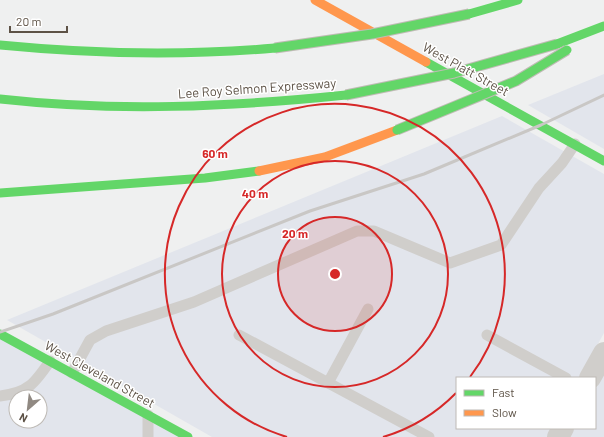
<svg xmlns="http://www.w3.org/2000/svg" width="604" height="437" viewBox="0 0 604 437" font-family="Barlow,sans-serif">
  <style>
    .commercial { fill: #e2e5ec; fill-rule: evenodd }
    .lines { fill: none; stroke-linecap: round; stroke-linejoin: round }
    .lane { stroke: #d0cecb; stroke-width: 11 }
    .street { stroke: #d0cecb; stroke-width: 22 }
    .fast { stroke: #63d668; stroke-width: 9 }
    .slow { stroke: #ff974d; stroke-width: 9 }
    .rail { stroke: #c9c7c5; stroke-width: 3 }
    .fast-bridge-casing { stroke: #bfbbb4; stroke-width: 11; stroke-linecap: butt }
    .fast-bridge { stroke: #63d668; stroke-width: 9 }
    .ring { fill: none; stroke: #d62828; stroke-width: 2 }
    .labels { text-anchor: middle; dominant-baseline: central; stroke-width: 3; stroke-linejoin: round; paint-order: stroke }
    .street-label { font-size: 13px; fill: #5d5246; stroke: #fff }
    .centre { fill: #d62828; stroke: #fff; stroke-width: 2 }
    .ring-label { font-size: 12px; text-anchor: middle; font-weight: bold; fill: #d62828; stroke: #fff; stroke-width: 3; stroke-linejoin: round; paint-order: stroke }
  </style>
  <rect width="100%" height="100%" fill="#eff0f0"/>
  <g class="commercial">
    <path d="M 604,74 L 604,149 L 528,105 Z"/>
    <path d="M 502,116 L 604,174 L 604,333 L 579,378 L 457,378 L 457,428 L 552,428 L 547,437 L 212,437 L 7,320 Z"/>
    <path d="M 0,334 L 188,437 L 0,437 ZM 16,397 L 40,397 L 40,421 L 16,421 Z"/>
    <path d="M 604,373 L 604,437 L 569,437 L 574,428 L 595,428 L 595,390 Z"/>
  </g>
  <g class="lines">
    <g class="lane">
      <path d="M 239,335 L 429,437"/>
      <path d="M 487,335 L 566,378"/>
      <path d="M 72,373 L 90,340 L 106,331 L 194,302 L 357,231 L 374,231 L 450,263 L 501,245 L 539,188 L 562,163 L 575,144"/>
      <path d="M 328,383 L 368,309"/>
      <path d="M 0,396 C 28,393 35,383 50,361"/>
      <path d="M 148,415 L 148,437"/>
    </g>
    <g class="street">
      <path d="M 590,378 L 604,353"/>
      <path d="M 558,437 L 563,428"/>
    </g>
    <g class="fast">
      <path d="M 469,14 L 518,0"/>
      <path d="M 557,44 L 604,26"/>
      <path d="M 0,45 C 92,54 183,56 275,48"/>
      <path d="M 426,62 L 604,161"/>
      <path d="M 0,99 C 116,112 230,107 346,95"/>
      <path d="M 0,193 L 205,178 L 259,171"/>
      <path d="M 0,334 L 188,437"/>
    </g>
    <g class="slow">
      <path d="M 315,0 L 426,62"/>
      <path d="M 259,171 L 325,157 L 397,130"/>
    </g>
    <path class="rail" d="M 0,332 L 53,314 L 310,211 L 424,174 L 541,125 L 604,95"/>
    <defs>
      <g id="fast-bridge">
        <path d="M 275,48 L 372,34 L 469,14"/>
        <path d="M 346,95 L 454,73 L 557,44"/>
        <path d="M 397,130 L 516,81 L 567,50"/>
      </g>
    </defs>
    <use href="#fast-bridge" class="fast-bridge-casing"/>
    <use href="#fast-bridge" class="fast-bridge"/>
  </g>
  <circle cx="335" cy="274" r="57" fill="#d62828" fill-opacity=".12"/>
  <g class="ring">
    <circle cx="335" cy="274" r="57"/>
    <circle cx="335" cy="274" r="113"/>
    <path d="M456 393A170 170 0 0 1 383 437M287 437A170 170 0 1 1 470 377"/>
  </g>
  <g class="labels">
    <g class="street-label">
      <text transform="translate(466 69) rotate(29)">West Platt Street</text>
      <text transform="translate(257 88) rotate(-4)">Lee Roy Selmon Expressway</text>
      <text transform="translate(100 374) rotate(29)">West Cleveland Street</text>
    </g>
  </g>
  <circle cx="335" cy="274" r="6" class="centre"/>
  <g class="ring-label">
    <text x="215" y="158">60 m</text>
    <text x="255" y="198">40 m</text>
    <text x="295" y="238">20 m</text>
  </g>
  <rect x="456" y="377" width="140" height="52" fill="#ffffff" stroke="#bebab5"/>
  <rect x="464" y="390" width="20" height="6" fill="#63d668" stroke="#bebab5"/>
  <text x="492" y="397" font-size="12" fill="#5d5246">Fast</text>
  <rect x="464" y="410" width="20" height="6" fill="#ff974d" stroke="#bebab5"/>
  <text x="492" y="417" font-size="12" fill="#5d5246">Slow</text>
  <g transform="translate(28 409) rotate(208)"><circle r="19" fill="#ffffff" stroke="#bebab5"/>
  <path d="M0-3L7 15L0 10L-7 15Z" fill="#908982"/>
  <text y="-6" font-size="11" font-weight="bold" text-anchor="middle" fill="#5d5246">N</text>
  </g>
  <path d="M10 26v6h57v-6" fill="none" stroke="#5d5246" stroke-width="2"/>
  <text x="16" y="26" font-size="12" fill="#5d5246" stroke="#ffffff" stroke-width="3" paint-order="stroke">20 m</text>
</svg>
